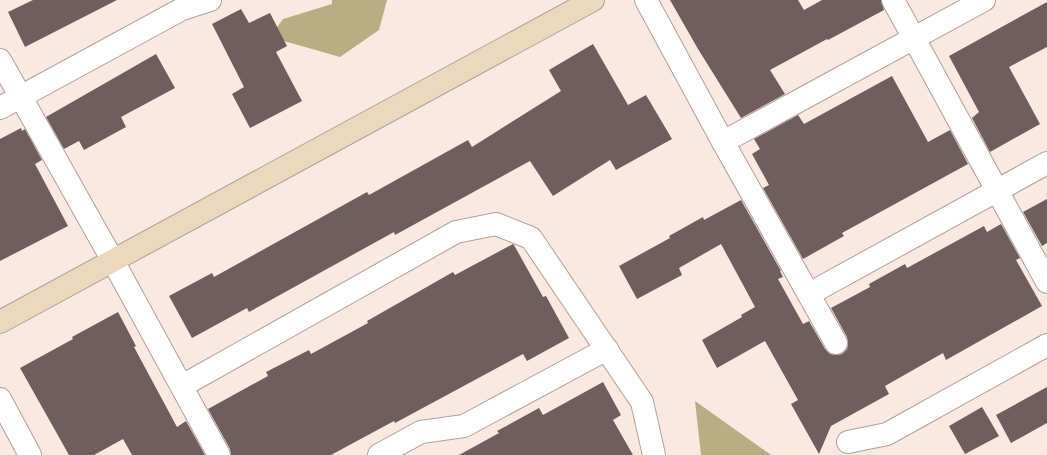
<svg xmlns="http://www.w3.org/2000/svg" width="1047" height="455" viewBox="0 0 1047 455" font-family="Ubuntu,sans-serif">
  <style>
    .forest { fill: #b9ae83 }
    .building { fill: #6f5e5d }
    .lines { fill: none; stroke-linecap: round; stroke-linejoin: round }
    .street-casing { stroke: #b0a199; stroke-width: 24 }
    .secondary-casing { stroke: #b0a199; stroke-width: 24 }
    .street { stroke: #fff; stroke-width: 22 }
    .secondary { stroke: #ecd8bc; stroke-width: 22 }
  </style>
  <rect width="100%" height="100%" fill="#fae9e1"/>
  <g class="forest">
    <path d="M 332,0 L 387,0 L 379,30 L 340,57 L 270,37 L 283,19 L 332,4 Z"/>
    <path d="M 695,401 L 771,455 L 701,455 Z"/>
  </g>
  <g class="building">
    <path d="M 33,0 L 117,0 L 25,47 L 8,12 Z"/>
    <path d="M 670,0 L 798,0 L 804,10 L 822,0 L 881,0 L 884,10 L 828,40 L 827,39 L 770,70 L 785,94 L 741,118 L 698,49 Z"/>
    <path d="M 1047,2 L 1047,47 L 1009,67 L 1040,124 L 990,152 L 972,118 L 979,112 L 949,56 Z"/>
    <path d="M 241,9 L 249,23 L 270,13 L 287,46 L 276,52 L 302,101 L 250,128 L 232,94 L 244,87 L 212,24 Z"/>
    <path d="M 593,44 L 628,105 L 646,95 L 672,139 L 616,170 L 610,160 L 553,196 L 530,161 L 395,235 L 394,232 L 249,312 L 247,308 L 192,338 L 169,296 L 212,273 L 214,277 L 367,192 L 369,195 L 468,140 L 472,147 L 561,91 L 549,70 Z"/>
    <path d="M 156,54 L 175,88 L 121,117 L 126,127 L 84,150 L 79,141 L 64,149 L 46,117 Z"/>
    <path d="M 892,76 L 928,142 L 950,130 L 968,164 L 842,233 L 844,236 L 803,259 L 763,188 L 769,185 L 752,154 L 760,149 L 754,139 L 798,115 L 804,124 Z"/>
    <path d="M 21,128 L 22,131 L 25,129 L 42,160 L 35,164 L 68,226 L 0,261 L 0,139 Z"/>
    <path d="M 1047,199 L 1047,243 L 1042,246 L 1023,212 Z"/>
    <path d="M 741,200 L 781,271 L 780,271 L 783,277 L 778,279 L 803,324 L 809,321 L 825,349 L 830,354 L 836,355 L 842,354 L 847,349 L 848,344 L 847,337 L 831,308 L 870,287 L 869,284 L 905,264 L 907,268 L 984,226 L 987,232 L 1001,224 L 1020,258 L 1016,260 L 1042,306 L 946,360 L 943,353 L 885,386 L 889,394 L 831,426 L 819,454 L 791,404 L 798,400 L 765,341 L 717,368 L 702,340 L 742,317 L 741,315 L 755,307 L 721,244 L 679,268 L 682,275 L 637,299 L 619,266 L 670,238 L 669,236 L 703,217 L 704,220 Z"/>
    <path d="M 513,244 L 514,245 L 543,297 L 546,296 L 569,338 L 527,361 L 523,354 L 395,423 L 394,421 L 331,455 L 231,455 L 230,449 L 208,409 L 268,376 L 266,372 L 309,350 L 311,354 L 368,323 L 367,321 L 453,272 L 455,275 Z"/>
    <path d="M 118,312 L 136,346 L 134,347 L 177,427 L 186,421 L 205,455 L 132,455 L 123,439 L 94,455 L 69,455 L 20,368 L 73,339 L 72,337 Z"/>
    <path d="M 603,382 L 621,415 L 613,420 L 633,455 L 459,455 L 499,433 L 497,431 L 539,408 L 543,415 Z"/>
    <path d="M 1047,387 L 1047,423 L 1011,443 L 996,415 Z"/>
    <path d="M 982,407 L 999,436 L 965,454 L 949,426 Z"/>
  </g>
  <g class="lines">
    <defs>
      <g id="street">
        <path d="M 646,0 L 723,142 L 836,343"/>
        <path d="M 893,0 L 1047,282"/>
        <path d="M 0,60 L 113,261 L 219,455"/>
        <path d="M 0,108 L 182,9 L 210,0"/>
        <path d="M 723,142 L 984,0"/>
        <path d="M 809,294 L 1047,163"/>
        <path d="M 182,386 L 456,232 L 496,224 L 531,238 L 642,402 L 654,455"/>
        <path d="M 0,399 L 30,455"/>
        <path d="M 848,442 L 887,434 L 1047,345"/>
        <path d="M 379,455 L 421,432 L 464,426 L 607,349"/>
      </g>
      <path id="secondary" d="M 0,322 L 593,0"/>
    </defs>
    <use href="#street" class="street-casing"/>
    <use href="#secondary" class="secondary-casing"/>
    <use href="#street" class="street"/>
    <use href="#secondary" class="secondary"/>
  </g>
</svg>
